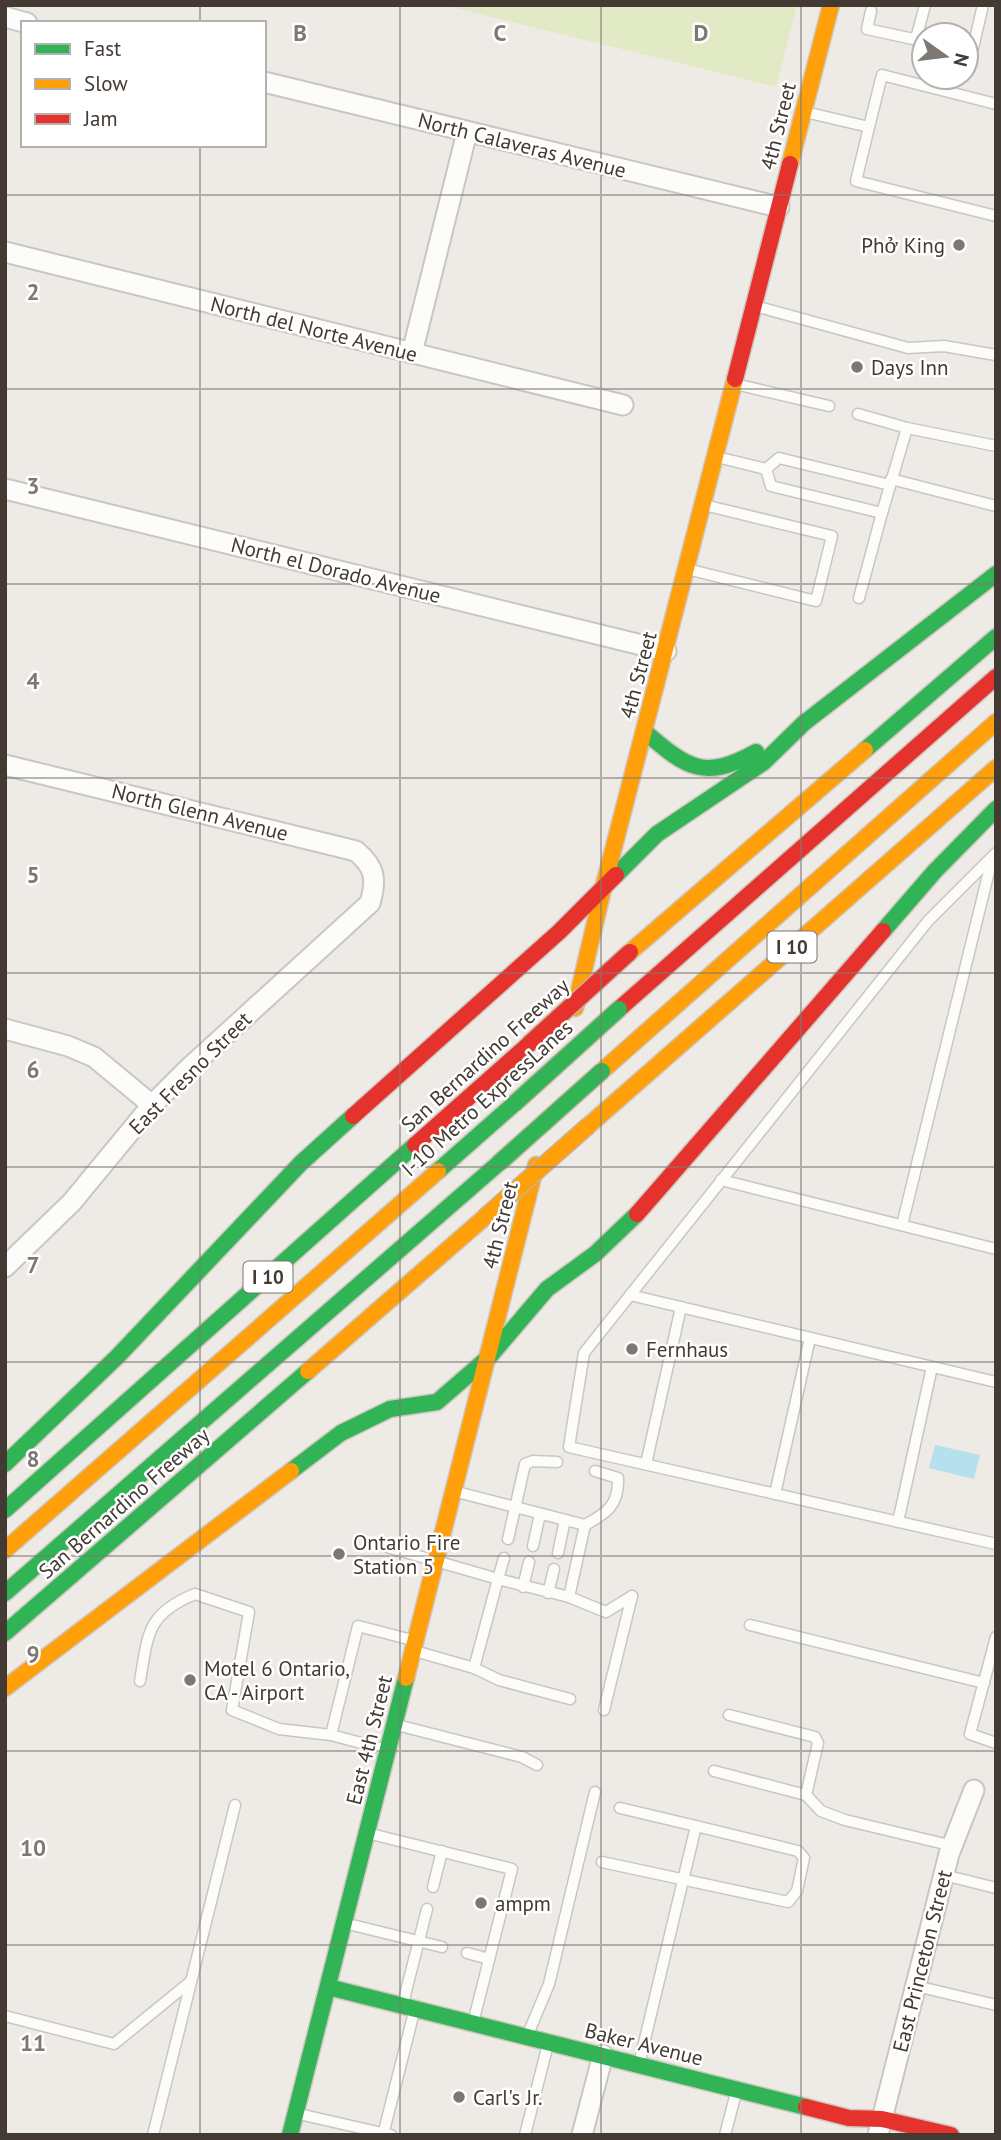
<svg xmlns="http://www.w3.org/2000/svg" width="1001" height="2140" viewBox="0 0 1001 2140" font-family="'PT Sans',sans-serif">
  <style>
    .green { fill: #e1e9c5 }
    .water { fill: #b5e1ee }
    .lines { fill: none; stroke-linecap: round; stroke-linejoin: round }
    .lane-casing { stroke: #cac6c2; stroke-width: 13 }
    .street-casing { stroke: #cac6c2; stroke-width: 23 }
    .fast-casing { stroke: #cfc7be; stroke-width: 19 }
    .slow-casing { stroke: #cfc7be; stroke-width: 19 }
    .jam-casing { stroke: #cfc7be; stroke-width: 19 }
    .lane { stroke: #fcfcfb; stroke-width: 10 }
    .street { stroke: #fcfcfb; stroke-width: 19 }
    .fast { stroke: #30b455; stroke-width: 16 }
    .slow { stroke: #ff9f0a; stroke-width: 16 }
    .jam { stroke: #e5322d; stroke-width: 16 }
    .fast-bridge-casing { stroke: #c6b2a1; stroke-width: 19; stroke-linecap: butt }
    .slow-bridge-casing { stroke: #c6b2a1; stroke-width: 19; stroke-linecap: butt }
    .jam-bridge-casing { stroke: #c6b2a1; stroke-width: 19; stroke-linecap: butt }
    .fast-bridge { stroke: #30b455; stroke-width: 16 }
    .slow-bridge { stroke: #ff9f0a; stroke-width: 16 }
    .jam-bridge { stroke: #e5322d; stroke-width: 16 }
    .grid { fill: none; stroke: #7f7872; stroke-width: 2; stroke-opacity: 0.55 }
    .poi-dot { fill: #7f7872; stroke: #fff; stroke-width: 2.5 }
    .labels { text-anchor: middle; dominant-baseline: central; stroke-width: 5; stroke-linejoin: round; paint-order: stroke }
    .shield { fill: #fff; stroke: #7b7570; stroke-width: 2 }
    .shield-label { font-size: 19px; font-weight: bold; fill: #433a33 }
    .street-label { font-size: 21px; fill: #433a33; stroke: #fff }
    .poi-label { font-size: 21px; fill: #433a33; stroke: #fff; text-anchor: start }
    .grid-label { font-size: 23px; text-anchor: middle; font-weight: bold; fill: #7f7872; stroke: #fff; stroke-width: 5; stroke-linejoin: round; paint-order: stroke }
  </style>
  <rect width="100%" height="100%" fill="#eeeae6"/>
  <path class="green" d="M 443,5 L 797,5 L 776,87 Z"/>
  <path class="water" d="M 935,1445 L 980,1455 L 974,1479 L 929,1468 Z"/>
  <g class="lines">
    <defs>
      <g id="lane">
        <path d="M 871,11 L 867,29 L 913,39 L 917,35"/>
        <path d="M 924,36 L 917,35 L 925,5"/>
        <path d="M 966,47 L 973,48 L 983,5"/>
        <path d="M 805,112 L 869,127 L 856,181 L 996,216"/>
        <path d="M 869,127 L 882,75 L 996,104"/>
        <path d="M 755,306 L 908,348 L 944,346 L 996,355"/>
        <path d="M 735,384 L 829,406"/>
        <path d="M 858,414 L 907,428"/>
        <path d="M 717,457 L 766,469"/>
        <path d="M 766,469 L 771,486 L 882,513 L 907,428 L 996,446"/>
        <path d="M 766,469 L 779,458 L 890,485"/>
        <path d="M 891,479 L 996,506"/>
        <path d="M 687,569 L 816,601 L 832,536 L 704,505"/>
        <path d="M 859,598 L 882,513"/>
        <path d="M 996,853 L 928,921 L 584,1353 L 569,1447 L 996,1544"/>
        <path d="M 721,1180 L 996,1249"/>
        <path d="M 902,1225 L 992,859"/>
        <path d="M 630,1295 L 996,1382"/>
        <path d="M 646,1464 L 681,1307"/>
        <path d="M 457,1492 L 585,1525 L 569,1597"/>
        <path d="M 775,1494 L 810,1338"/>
        <path d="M 898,1522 L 932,1367"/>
        <path d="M 585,1525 C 607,1513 619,1505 618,1478 L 595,1471"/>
        <path d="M 508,1539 L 525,1464 L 533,1461 L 557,1462"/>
        <path d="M 377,1544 L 498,1579 L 474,1668 L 415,1651"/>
        <path d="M 533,1546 L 540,1514"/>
        <path d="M 558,1553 L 565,1520"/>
        <path d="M 504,1558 L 498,1579 L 569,1597 L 606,1612 L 632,1596"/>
        <path d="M 523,1587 L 529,1562"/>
        <path d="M 548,1593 L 554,1569"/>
        <path d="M 750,1625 L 984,1683"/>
        <path d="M 996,1637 L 970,1734 L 996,1743"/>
        <path d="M 474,1668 L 499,1680 L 570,1699"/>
        <path d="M 140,1681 C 148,1635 146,1614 195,1594 L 249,1612 L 232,1710 L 279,1729 L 331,1735"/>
        <path d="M 604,1710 L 632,1596"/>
        <path d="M 729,1715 L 815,1737 L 818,1743 L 806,1795 L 821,1811 L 845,1820 L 953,1846"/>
        <path d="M 397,1725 L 522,1757 L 537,1765"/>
        <path d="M 384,1749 L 331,1735 L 358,1626 L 412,1640"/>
        <path d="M 714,1771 L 806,1795"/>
        <path d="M 620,1808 L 696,1826 L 639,2064"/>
        <path d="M 371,1834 L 512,1869 L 473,2023"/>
        <path d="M 602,1862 L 788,1902 L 797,1891 L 804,1858 L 798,1851 L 696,1826"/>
        <path d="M 944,1875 L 996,1888"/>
        <path d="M 433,1887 L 442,1851"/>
        <path d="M 348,1924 L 442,1947"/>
        <path d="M 467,1953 L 489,1959"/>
        <path d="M 916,1986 L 996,2005"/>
        <path d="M 403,2003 L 427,1909"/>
        <path d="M 5,2016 L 114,2044 L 190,1982"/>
        <path d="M 528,2034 L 549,1984 L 595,1792"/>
        <path d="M 299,2114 L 391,2135"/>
        <path d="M 153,2135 L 235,1805"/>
        <path d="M 383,2135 L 414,2012"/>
        <path d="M 525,2135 L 548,2044"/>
        <path d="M 725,2135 L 736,2093"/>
      </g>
      <g id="street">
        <path d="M 5,17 L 27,23"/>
        <path d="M 264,82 L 779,207"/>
        <path d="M 5,252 L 623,405"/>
        <path d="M 412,353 L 467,132"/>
        <path d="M 5,489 L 666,651"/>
        <path d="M 5,765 L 356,851 C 375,867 377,879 370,903 L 189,1068 L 152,1105 L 72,1202 L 5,1267"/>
        <path d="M 5,1029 L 68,1046 L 94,1057 L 152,1105"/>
        <path d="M 582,2135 L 603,2055"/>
        <path d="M 878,2135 L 949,1854 L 974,1790"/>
      </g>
      <g id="fast">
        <path d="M 645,732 C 687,768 704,781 756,752"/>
        <path d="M 865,750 L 996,637"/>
        <path d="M 616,875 L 657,834 L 764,762 L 804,723 L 996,574"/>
        <path d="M 883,931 L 935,871 L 996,809"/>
        <path d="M 438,1171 L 514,1104"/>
        <path d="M 5,1464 L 117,1357 L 301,1163 L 353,1116"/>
        <path d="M 291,1471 L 341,1433 L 390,1409 L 437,1402 L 490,1356 L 547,1289 L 595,1254 L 637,1214"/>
        <path d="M 5,1510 L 415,1145"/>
        <path d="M 5,1593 L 499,1163"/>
        <path d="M 5,1633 L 308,1371"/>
        <path d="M 328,1987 L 806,2107"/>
        <path d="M 290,2135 L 406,1678"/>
      </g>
      <g id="slow">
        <path d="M 790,164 L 831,5"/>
        <path d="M 604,885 L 735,379"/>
        <path d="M 630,952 L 865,750"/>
        <path d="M 575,1008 L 604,885"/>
        <path d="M 602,1071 L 996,722"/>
        <path d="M 588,1126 L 996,768"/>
        <path d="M 308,1371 L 485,1217"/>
        <path d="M 5,1550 L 438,1171"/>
        <path d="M 406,1678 L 536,1165"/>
        <path d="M 5,1688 L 291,1471"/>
      </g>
      <g id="jam">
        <path d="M 735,379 L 790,164"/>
        <path d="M 619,1009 L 996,677"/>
        <path d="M 353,1116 L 559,932 L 616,875"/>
        <path d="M 415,1145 L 529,1044"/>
        <path d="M 637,1214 L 883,931"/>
        <path d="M 806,2107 L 849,2118 L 882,2119 L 951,2135"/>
      </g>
    </defs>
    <use href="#lane" class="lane-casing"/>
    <use href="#street" class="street-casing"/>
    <use href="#fast" class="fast-casing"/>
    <use href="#slow" class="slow-casing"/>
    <use href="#jam" class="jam-casing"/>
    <use href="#lane" class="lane"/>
    <use href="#street" class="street"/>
    <use href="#fast" class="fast"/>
    <use href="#slow" class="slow"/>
    <use href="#jam" class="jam"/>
    <defs>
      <g id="fast-bridge">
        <path d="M 514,1104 L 619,1009"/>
        <path d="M 499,1163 L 602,1071"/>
      </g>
      <path id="slow-bridge" d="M 485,1217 L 588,1126"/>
      <path id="jam-bridge" d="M 529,1044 L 630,952"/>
    </defs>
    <use href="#fast-bridge" class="fast-bridge-casing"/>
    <use href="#slow-bridge" class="slow-bridge-casing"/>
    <use href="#jam-bridge" class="jam-bridge-casing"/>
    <use href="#fast-bridge" class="fast-bridge"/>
    <use href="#slow-bridge" class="slow-bridge"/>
    <use href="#jam-bridge" class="jam-bridge"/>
  </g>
  <path class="grid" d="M 200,5 L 200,23M 400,5 L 400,2135M 601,5 L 601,2135M 801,5 L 801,2135M 200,145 L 200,2135M 5,195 L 996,195M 5,389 L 996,389M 5,584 L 996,584M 5,778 L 996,778M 5,973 L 996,973M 5,1167 L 996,1167M 5,1362 L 996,1362M 5,1556 L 996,1556M 5,1751 L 996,1751M 5,1945 L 996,1945"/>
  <g class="poi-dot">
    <circle cx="959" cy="245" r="7"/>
    <circle cx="857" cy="367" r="7"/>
    <circle cx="632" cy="1349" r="7"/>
    <circle cx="339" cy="1554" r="7"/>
    <circle cx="190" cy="1680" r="7"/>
    <circle cx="481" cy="1903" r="7"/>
    <circle cx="459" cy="2097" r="7"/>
  </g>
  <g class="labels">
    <g class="shield">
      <rect x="767.5" y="931.5" width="49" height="31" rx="5"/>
      <rect x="243.5" y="1261.5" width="49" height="31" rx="5"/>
    </g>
    <g class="shield-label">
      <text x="792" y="947">I 10</text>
      <text x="268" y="1277">I 10</text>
    </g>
    <g class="street-label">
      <text transform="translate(778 126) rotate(-76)">4th Street</text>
      <text transform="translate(522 145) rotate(14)">North Calaveras Avenue</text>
      <text transform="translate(314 329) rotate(14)">North del Norte Avenue</text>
      <text transform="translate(336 570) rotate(14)">North el Dorado Avenue</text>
      <text transform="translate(638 675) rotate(-75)">4th Street</text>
      <text transform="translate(200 812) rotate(14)">North Glenn Avenue</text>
      <text transform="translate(485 1055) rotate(-42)">San Bernardino Freeway</text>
      <text transform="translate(190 1073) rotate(-45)">East Fresno Street</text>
      <text transform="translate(487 1098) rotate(-42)">I-10 Metro ExpressLanes</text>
      <text transform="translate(500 1225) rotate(-76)">4th Street</text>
      <text transform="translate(124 1503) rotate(-41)">San Bernardino Freeway</text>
      <text transform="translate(369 1740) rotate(-76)">East 4th Street</text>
      <text transform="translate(922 1961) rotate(-76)">East Princeton Street</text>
      <text transform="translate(644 2044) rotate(14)">Baker Avenue</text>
    </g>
    <g class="poi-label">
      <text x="945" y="245" text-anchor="end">Phở King</text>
      <text x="871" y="367">Days Inn</text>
      <text x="646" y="1349">Fernhaus</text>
      <text x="353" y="1542">Ontario Fire<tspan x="353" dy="24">Station 5</tspan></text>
      <text x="204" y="1668">Motel 6 Ontario,<tspan x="204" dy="24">CA - Airport</tspan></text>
      <text x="495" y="1903">ampm</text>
      <text x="473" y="2097">Carl's Jr.</text>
    </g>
  </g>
  <g class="grid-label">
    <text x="300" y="41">B</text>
    <text x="500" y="41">C</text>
    <text x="701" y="41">D</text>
    <text x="33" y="300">2</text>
    <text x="33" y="494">3</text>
    <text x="33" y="689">4</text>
    <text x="33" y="883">5</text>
    <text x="33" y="1078">6</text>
    <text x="33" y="1273">7</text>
    <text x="33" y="1467">8</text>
    <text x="33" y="1662">9</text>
    <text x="33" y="1856">10</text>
    <text x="33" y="2051">11</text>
  </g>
  <rect width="1001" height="2140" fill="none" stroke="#433a33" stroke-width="14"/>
  <rect x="21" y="21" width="245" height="126" fill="#ffffff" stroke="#b4b0ad" stroke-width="2"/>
  <rect x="35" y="44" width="35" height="10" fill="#30b455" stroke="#b4b0ad" stroke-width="2"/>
  <text x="84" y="56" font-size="21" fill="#433a33">Fast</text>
  <rect x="35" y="79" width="35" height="10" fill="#ff9f0a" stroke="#b4b0ad" stroke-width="2"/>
  <text x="84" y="91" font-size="21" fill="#433a33">Slow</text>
  <rect x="35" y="114" width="35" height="10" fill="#e5322d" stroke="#b4b0ad" stroke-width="2"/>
  <text x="84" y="126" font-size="21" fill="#433a33">Jam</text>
  <g transform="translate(945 56) rotate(104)"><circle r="33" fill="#ffffff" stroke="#b4b0ad" stroke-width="2"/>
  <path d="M0-5L12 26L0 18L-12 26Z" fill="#7f7872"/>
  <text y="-10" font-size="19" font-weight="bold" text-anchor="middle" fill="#433a33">N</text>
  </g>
</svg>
